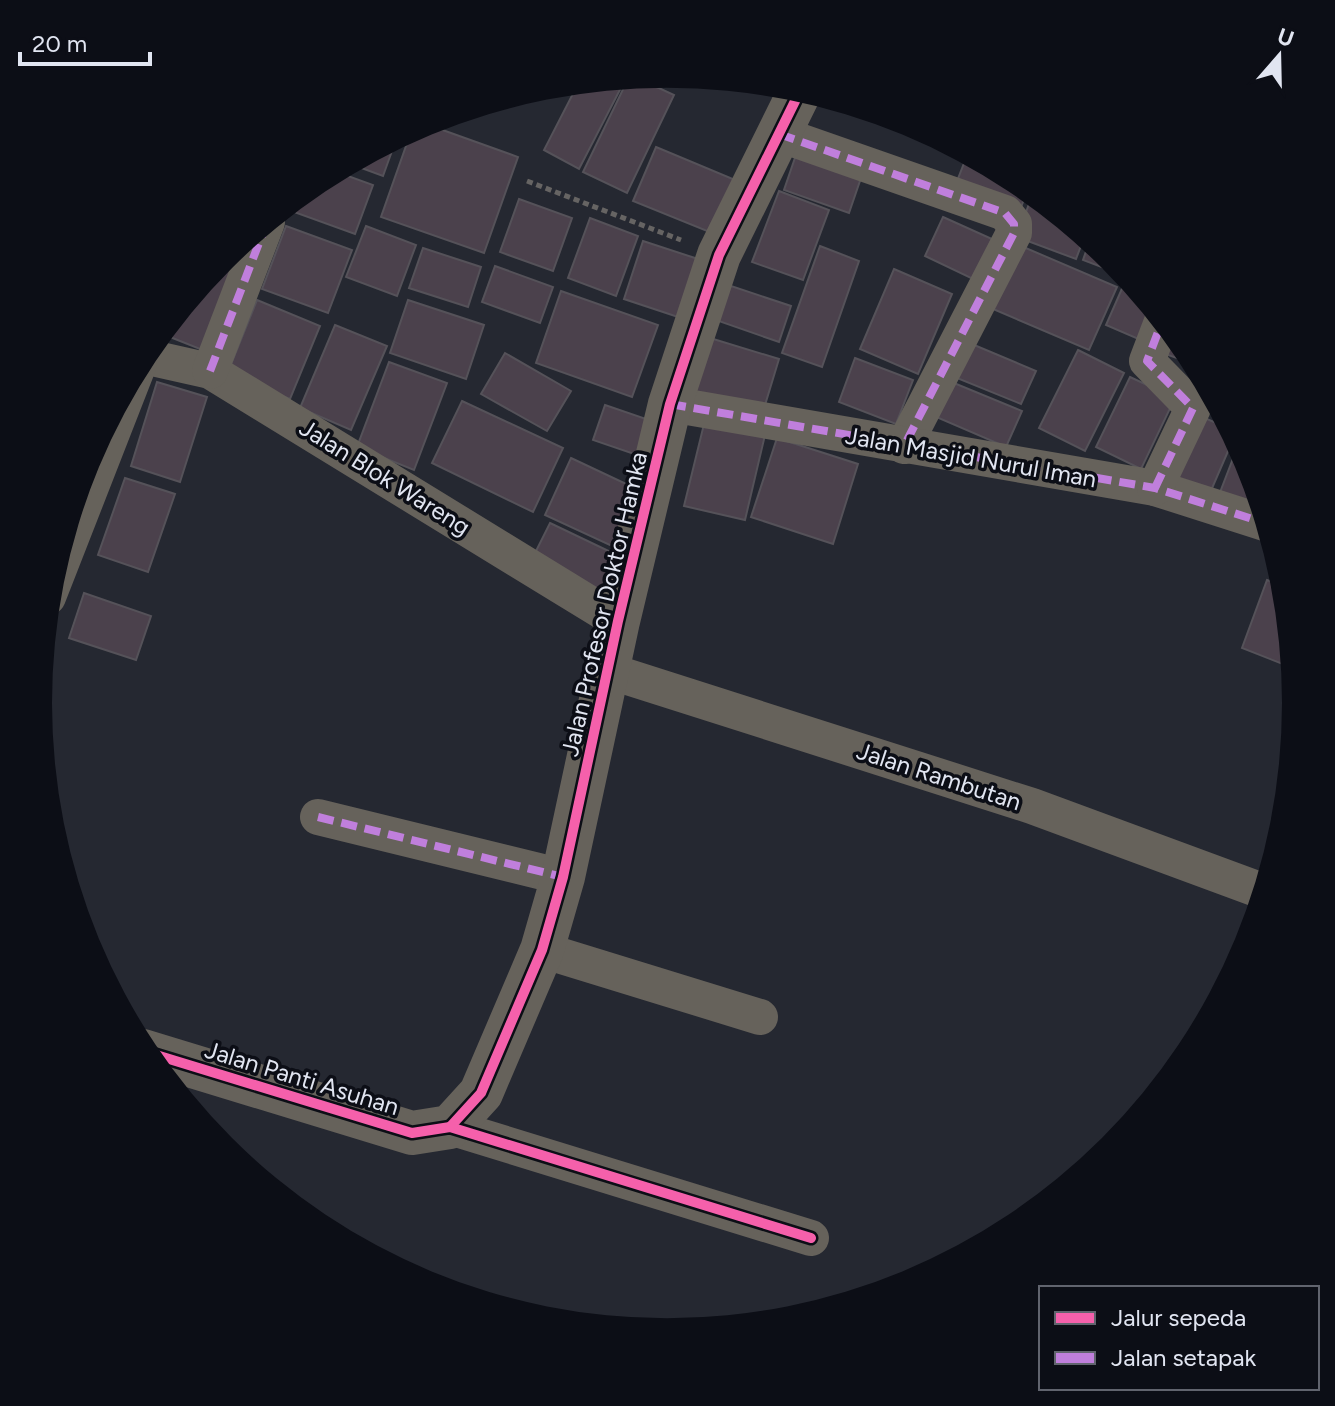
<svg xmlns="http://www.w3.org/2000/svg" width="1335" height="1406" viewBox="0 0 1335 1406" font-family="Figtree,sans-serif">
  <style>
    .building { fill: #4b414c; stroke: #555259; stroke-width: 2 }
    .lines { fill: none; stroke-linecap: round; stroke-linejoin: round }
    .path { stroke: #666463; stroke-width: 5; stroke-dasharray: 6 4; stroke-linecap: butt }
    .minor { stroke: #66625b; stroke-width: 36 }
    .tertiary { stroke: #66625b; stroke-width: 44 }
    .quiet { stroke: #c07fdc; stroke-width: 8; stroke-dasharray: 16 8; stroke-linecap: butt }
    .cycleway-casing { stroke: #0c0e16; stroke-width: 15 }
    .cycleway { stroke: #f560ab; stroke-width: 10 }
    .labels { text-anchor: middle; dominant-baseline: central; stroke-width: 7; stroke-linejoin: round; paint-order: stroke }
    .street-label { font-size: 24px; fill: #e1e5f1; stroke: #0c0e16 }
  </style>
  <rect width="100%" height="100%" fill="#252831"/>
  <g class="building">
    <path d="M 698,76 L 736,80 L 733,89 Z"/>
    <path d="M 629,77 L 635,77 L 674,95 L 627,193 L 583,172 Z"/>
    <path d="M 626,78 L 579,169 L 544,150 L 579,82 Z"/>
    <path d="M 423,123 L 518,157 L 484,253 L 381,217 L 412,129 Z"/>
    <path d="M 397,137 L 383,176 L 348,163 Z"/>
    <path d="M 656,147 L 740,182 L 717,235 L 633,201 Z"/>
    <path d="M 798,149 L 863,172 L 849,213 L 784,190 Z"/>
    <path d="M 968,153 L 1028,188 L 1019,213 L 954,189 Z"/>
    <path d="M 334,171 L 373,185 L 355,234 L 283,208 Z"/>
    <path d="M 779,191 L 829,210 L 803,280 L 752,262 Z"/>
    <path d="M 1033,193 L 1085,235 L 1076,259 L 1017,237 Z"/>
    <path d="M 519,199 L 572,218 L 553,271 L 500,252 Z"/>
    <path d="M 943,217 L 992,239 L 973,279 L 925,256 Z"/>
    <path d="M 590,218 L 638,236 L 616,296 L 568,278 Z"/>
    <path d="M 286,226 L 352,250 L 328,313 L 262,289 Z"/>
    <path d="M 366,226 L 416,245 L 397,296 L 346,277 Z"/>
    <path d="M 1090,240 L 1113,258 L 1128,277 L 1083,260 Z"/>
    <path d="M 643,241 L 698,259 L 678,317 L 624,299 Z"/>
    <path d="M 820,246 L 859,261 L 822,367 L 782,353 Z"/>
    <path d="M 1021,246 L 1117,287 L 1089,350 L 993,309 Z"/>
    <path d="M 423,248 L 481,267 L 468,307 L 409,288 Z"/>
    <path d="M 223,257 L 239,264 L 205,351 L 160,333 Z"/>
    <path d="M 495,266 L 553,287 L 540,323 L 482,302 Z"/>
    <path d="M 894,269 L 952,294 L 918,374 L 860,349 Z"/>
    <path d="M 722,283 L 791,306 L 779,342 L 710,318 Z"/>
    <path d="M 1124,284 L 1140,291 L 1162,318 L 1150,344 L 1106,325 Z"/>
    <path d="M 561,291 L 658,325 L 632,397 L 536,363 Z"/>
    <path d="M 257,300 L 320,326 L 290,399 L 227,374 Z"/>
    <path d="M 408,300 L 484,325 L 466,379 L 390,353 Z"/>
    <path d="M 335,325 L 387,346 L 351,430 L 300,408 Z"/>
    <path d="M 1173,331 L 1191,354 L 1197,365 L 1165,354 Z"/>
    <path d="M 710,338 L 779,359 L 762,415 L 693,393 Z"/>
    <path d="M 967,342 L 1036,371 L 1021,404 L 952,376 Z"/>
    <path d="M 1078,350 L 1124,373 L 1085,451 L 1039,428 Z"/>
    <path d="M 505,353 L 571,391 L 547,431 L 481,394 Z"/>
    <path d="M 855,358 L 913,380 L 896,424 L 839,402 Z"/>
    <path d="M 389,362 L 447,383 L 414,470 L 357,447 Z"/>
    <path d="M 1130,377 L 1175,398 L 1141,469 L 1096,447 Z"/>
    <path d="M 949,381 L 1022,411 L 1006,447 L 934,416 Z"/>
    <path d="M 157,382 L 207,397 L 180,482 L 131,466 Z"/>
    <path d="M 462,401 L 563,448 L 533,512 L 432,463 Z"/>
    <path d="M 605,405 L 655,422 L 643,457 L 593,440 Z"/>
    <path d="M 1202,417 L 1231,429 L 1235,435 L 1210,493 L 1176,479 Z"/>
    <path d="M 705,420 L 765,435 L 745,520 L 684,506 Z"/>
    <path d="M 777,438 L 858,464 L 833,544 L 751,517 Z"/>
    <path d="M 1239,443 L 1259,494 L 1253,509 L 1219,495 Z"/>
    <path d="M 571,458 L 639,490 L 612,546 L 545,515 Z"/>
    <path d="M 125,478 L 175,494 L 148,572 L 98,555 Z"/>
    <path d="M 550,523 L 617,555 L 599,594 L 531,561 Z"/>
    <path d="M 1267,580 L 1286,587 L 1293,668 L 1242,648 Z"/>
    <path d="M 84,593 L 151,616 L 136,660 L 69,638 Z"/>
  </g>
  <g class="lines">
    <path class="path" d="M 527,181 L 681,240"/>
    <g class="minor">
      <path d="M 779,134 L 1005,213 L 1014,224 L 1014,233 L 904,446"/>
      <path d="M 143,356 L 210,371 L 618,621"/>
      <path d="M 210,371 L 267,222"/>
      <path d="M 670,404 L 1155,488 L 1268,524"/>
      <path d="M 1155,488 L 1193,408 L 1147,361 L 1163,319"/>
      <path d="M 48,597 L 139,364"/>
      <path d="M 609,671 L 1032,806 L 1265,892"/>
      <path d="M 318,817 L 563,877"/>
      <path d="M 542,950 L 760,1017"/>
      <path d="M 450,1127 L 811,1238"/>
    </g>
    <path class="tertiary" d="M 143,1051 L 412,1133 L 450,1127 L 481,1093 L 542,950 L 563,877 L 618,621 L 670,404 L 719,255 L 801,89"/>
    <g class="quiet">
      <path d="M 779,134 L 1005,213 L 1014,224 L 1014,233 L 904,446"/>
      <path d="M 210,371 L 267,222"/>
      <path d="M 670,404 L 1155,488 L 1268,524"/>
      <path d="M 1155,488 L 1193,408 L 1147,361 L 1163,319"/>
      <path d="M 318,817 L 563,877"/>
    </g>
    <defs>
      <g id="cycleway">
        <path d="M 143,1051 L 412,1133 L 450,1127 L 811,1238"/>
        <path d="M 450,1127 L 481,1093 L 542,950 L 563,877 L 618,621 L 670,404 L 719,255 L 801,89"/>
      </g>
    </defs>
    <use href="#cycleway" class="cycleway-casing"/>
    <use href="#cycleway" class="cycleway"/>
  </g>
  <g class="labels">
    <g class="street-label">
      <text transform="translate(971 457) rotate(10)">Jalan Masjid Nurul Iman</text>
      <text transform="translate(385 477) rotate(32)">Jalan Blok Wareng</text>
      <text transform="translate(604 604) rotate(-77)">Jalan Profesor Doktor Hamka</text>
      <text transform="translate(939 776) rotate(18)">Jalan Rambutan</text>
      <text transform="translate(302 1078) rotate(17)">Jalan Panti Asuhan</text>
    </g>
  </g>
  <path d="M0 0H1335V1406H0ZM52 703a615 615 0 1 1 1230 0a615 615 0 1 1-1230 0Z" fill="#0c0e16" fill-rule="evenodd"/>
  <rect x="1039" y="1286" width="280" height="104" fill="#0c0e16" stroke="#61646e" stroke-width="2"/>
  <rect x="1055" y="1312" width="40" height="12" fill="#f560ab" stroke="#61646e" stroke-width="2"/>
  <text x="1111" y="1326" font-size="24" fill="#e1e5f1">Jalur sepeda</text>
  <rect x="1055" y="1352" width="40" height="12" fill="#c07fdc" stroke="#61646e" stroke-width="2"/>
  <text x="1111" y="1366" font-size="24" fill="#e1e5f1">Jalan setapak</text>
  <g transform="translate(1279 56) rotate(20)" stroke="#0c0e16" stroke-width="6" paint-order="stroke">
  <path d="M0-6L14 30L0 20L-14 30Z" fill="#e1e5f1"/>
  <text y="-12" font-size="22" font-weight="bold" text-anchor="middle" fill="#e1e5f1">U</text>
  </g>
  <path d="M20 52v12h130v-12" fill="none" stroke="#e1e5f1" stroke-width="4"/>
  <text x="32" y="52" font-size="24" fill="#e1e5f1" stroke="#0c0e16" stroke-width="6" paint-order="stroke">20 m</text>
</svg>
